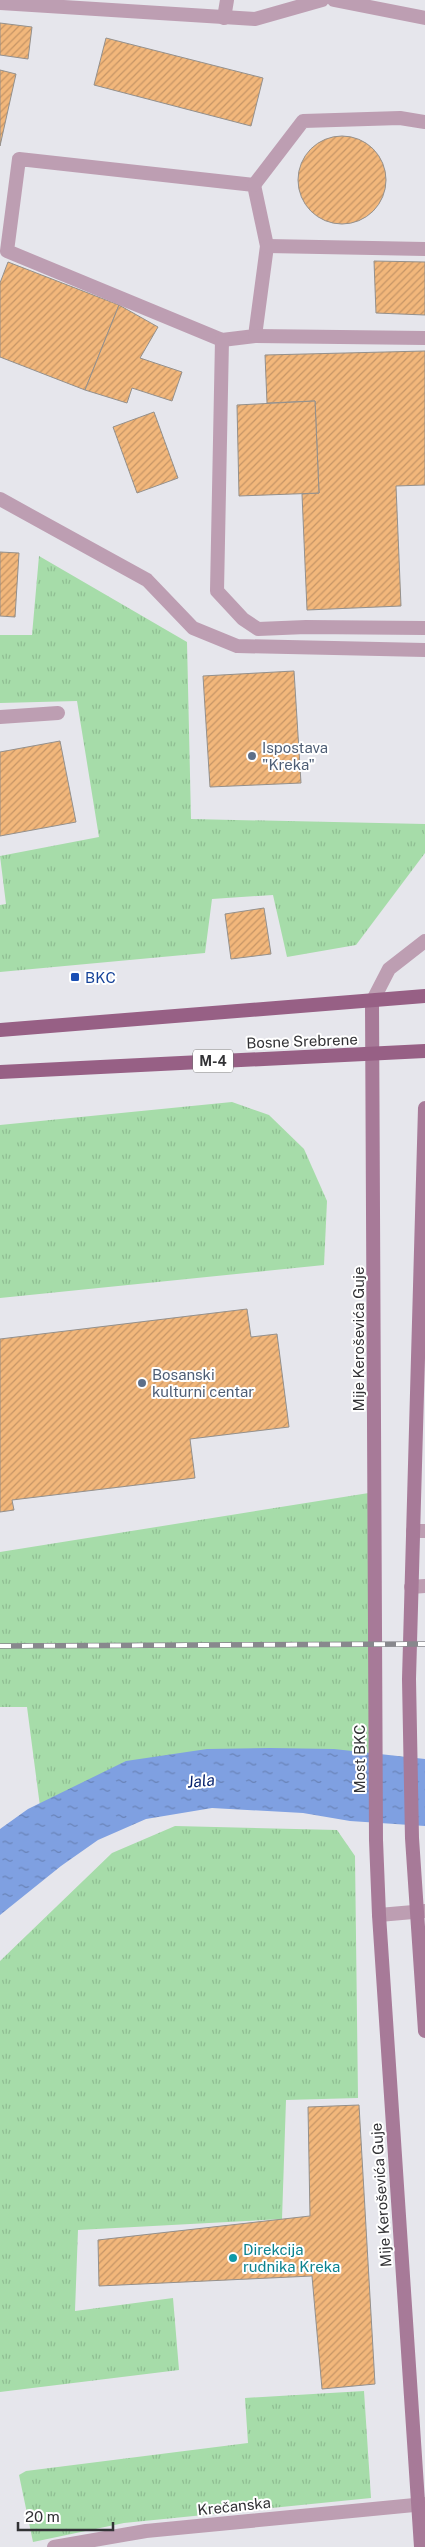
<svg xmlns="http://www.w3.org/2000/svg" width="425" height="2547" viewBox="0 0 425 2547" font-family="'Public Sans',sans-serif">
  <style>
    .grass { fill: url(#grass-tufts) }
    .water { fill: url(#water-ripples) }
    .building { fill: url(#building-hatch); stroke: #94908c }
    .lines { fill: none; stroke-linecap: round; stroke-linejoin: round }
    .service { stroke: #bd9eb2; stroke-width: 14 }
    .minor { stroke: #bd9eb2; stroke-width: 14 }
    .secondary { stroke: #a77a98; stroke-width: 14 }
    .primary { stroke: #976085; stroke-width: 14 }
    .rail-casing { stroke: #88888d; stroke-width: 5.5 }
    .rail { stroke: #fff; stroke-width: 4; stroke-dasharray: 11; stroke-linecap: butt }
    .service-dot { fill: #5c6f8a; stroke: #fff; stroke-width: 2 }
    .transit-dot { fill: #1a4fb4; stroke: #fff; stroke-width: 2 }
    .culture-dot { fill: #0f9aa8; stroke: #fff; stroke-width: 2 }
    .labels { text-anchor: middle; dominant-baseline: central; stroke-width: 4; stroke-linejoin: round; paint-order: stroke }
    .shield { fill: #fff; stroke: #707072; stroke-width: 1 }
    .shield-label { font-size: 14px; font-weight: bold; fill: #323235 }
    .service-label { font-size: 15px; fill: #4e5e75; stroke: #fff; text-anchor: start }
    .transit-label { font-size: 15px; fill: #164399; stroke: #fff; text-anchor: start }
    .street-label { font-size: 15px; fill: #323235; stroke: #fff }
    .culture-label { font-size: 15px; fill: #0d838f; stroke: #fff; text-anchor: start }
    .water-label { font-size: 16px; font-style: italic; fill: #05216c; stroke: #fff }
  </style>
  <defs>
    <pattern id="grass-tufts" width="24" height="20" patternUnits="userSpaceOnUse" patternTransform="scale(1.25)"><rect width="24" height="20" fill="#a6dca9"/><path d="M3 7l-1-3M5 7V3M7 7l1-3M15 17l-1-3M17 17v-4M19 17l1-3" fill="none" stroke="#8fbd92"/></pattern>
    <pattern id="water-ripples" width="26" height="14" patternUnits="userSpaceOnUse" patternTransform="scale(1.25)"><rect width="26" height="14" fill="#7fa0e1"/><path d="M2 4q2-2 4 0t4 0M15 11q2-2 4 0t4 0" fill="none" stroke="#6983b7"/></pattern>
    <pattern id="building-hatch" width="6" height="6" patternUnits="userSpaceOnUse" patternTransform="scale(1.25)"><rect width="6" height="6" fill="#f2b77b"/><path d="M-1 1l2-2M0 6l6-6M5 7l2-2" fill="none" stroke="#c59566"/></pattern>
  </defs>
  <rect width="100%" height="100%" fill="#e6e6ec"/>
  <g class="grass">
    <path d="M 39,556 L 187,642 L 191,819 L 425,824 L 425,853 L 356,945 L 287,957 L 273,895 L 212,899 L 205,953 L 0,972 L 0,905 L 6,904 L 0,856 L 99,837 L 77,701 L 0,703 L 0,635 L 32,635 Z"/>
    <path d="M 232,1102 L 269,1115 L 304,1149 L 327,1201 L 324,1265 L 0,1298 L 0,1125 Z"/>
    <path d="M 375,1492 L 376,1782 L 205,1779 L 44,1837 L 27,1707 L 0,1707 L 0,1552 Z"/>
    <path d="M 175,1826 L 337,1830 L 355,1856 L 358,2098 L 286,2100 L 282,2219 L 78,2230 L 75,2311 L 173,2298 L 179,2370 L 0,2392 L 0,1961 L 112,1853 Z"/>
    <path d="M 364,2391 L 371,2498 L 124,2523 L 33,2542 L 19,2475 L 26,2471 L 248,2443 L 245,2398 Z"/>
  </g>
  <path class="water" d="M 270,1748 L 334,1749 L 425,1759 L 425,1826 L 350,1821 L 303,1813 L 212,1808 L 146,1819 L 98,1840 L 61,1866 L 0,1915 L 0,1829 L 28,1809 L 126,1761 L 207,1749 Z"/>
  <g class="building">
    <path d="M 0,23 L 32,27 L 28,59 L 0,55 Z"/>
    <path d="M 106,38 L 263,78 L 251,126 L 94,85 Z"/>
    <path d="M 0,70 L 16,74 L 0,146 Z"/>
    <circle cx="342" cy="180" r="44"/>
    <path d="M 374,261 L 425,262 L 425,315 L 376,313 Z"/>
    <path d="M 8,262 L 119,305 L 85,390 L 0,357 L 0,283 Z"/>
    <path d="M 119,305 L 158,327 L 140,358 L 182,372 L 172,401 L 132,388 L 127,403 L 85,390 Z"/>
    <path d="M 425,351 L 425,485 L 396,486 L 401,606 L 307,610 L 302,494 L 319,493 L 315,401 L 267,403 L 265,355 Z"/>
    <path d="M 315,401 L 319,493 L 239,496 L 237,405 Z"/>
    <path d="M 154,412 L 178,478 L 137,493 L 113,427 Z"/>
    <path d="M 0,552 L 19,553 L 15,617 L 0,616 Z"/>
    <path d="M 294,671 L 301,783 L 210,787 L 203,676 Z"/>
    <path d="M 60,741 L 76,822 L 0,836 L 0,752 Z"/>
    <path d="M 264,908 L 271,954 L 231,959 L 225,914 Z"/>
    <path d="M 247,1309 L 251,1337 L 277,1334 L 289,1427 L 190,1439 L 195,1478 L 12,1500 L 14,1510 L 0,1512 L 0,1339 Z"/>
    <path d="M 359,2105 L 375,2384 L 322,2389 L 312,2276 L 99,2286 L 98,2240 L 310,2216 L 308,2107 Z"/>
  </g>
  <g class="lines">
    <g class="service">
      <path d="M 19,159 L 254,185 L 267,246 L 255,336 L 222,340 L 7,251 Z"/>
      <path d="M 254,185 L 303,121 L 400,118 L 425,122"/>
      <path d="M 267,246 L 425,249"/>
      <path d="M 255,336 L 425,338"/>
      <path d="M 222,340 L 217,591 L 243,619 L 258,629 L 306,627 L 425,628"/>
      <path d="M 0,499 L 147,580 L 193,628 L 237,646 L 425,650"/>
      <path d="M 0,717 L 58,713"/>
      <path d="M 372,1002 L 389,969 L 425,941"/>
      <path d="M 413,1531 L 425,1531"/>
      <path d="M 411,1587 L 425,1586"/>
    </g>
    <g class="minor">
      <path d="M 334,0 L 425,18"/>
      <path d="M 0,3 L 255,19 L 322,0"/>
      <path d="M 224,18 L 227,0"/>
      <path d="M 379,1915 L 425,1911"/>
      <path d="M 54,2547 L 146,2531 L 425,2504"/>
    </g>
    <g class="secondary">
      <path d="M 372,1002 L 376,1840 L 379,1915 L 421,2547"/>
      <path d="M 425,1108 L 409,1679 L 412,1838 L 425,2031"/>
    </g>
    <g class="primary">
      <path d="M 0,1030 L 425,996"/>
      <path d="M 0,1072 L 425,1051"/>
    </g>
    <defs>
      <path id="rail" d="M 0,1646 L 425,1644"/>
    </defs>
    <use href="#rail" class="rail-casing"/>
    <use href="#rail" class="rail"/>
  </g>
  <g class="service-dot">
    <circle cx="252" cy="756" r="5"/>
    <circle cx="142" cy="1383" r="5"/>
  </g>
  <rect class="transit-dot" x="70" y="972" width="10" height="10" rx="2.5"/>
  <circle class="culture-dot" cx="233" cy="2258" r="5"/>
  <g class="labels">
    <rect class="shield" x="193" y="1049.5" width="40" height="23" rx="4"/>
    <g class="shield-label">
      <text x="213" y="1061">M-4</text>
    </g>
    <g class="service-label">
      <text x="262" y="747">Ispostava<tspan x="262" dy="17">"Kreka"</tspan></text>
      <text x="152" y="1374">Bosanski<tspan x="152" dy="17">kulturni centar</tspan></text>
    </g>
    <g class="transit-label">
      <text x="85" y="977">BKC</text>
    </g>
    <g class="street-label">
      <text transform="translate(302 1041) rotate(-2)">Bosne Srebrene</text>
      <text transform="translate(358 1339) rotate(-90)">Mije Keroševića Guje</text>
      <text transform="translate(359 1759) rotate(-90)">Most BKC</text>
      <text transform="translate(381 2195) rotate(-94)">Mije Keroševića Guje</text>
      <text transform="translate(234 2506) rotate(-6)">Krečanska</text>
    </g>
    <g class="culture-label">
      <text x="243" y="2249">Direkcija<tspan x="243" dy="17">rudnika Kreka</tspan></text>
    </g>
    <g class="water-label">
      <text transform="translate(201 1781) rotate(-5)">Jala</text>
    </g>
  </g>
  <path d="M18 2522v8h95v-8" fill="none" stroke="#323235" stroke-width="2.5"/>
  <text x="25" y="2522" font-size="15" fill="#323235" stroke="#ffffff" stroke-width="4" paint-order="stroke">20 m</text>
</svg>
